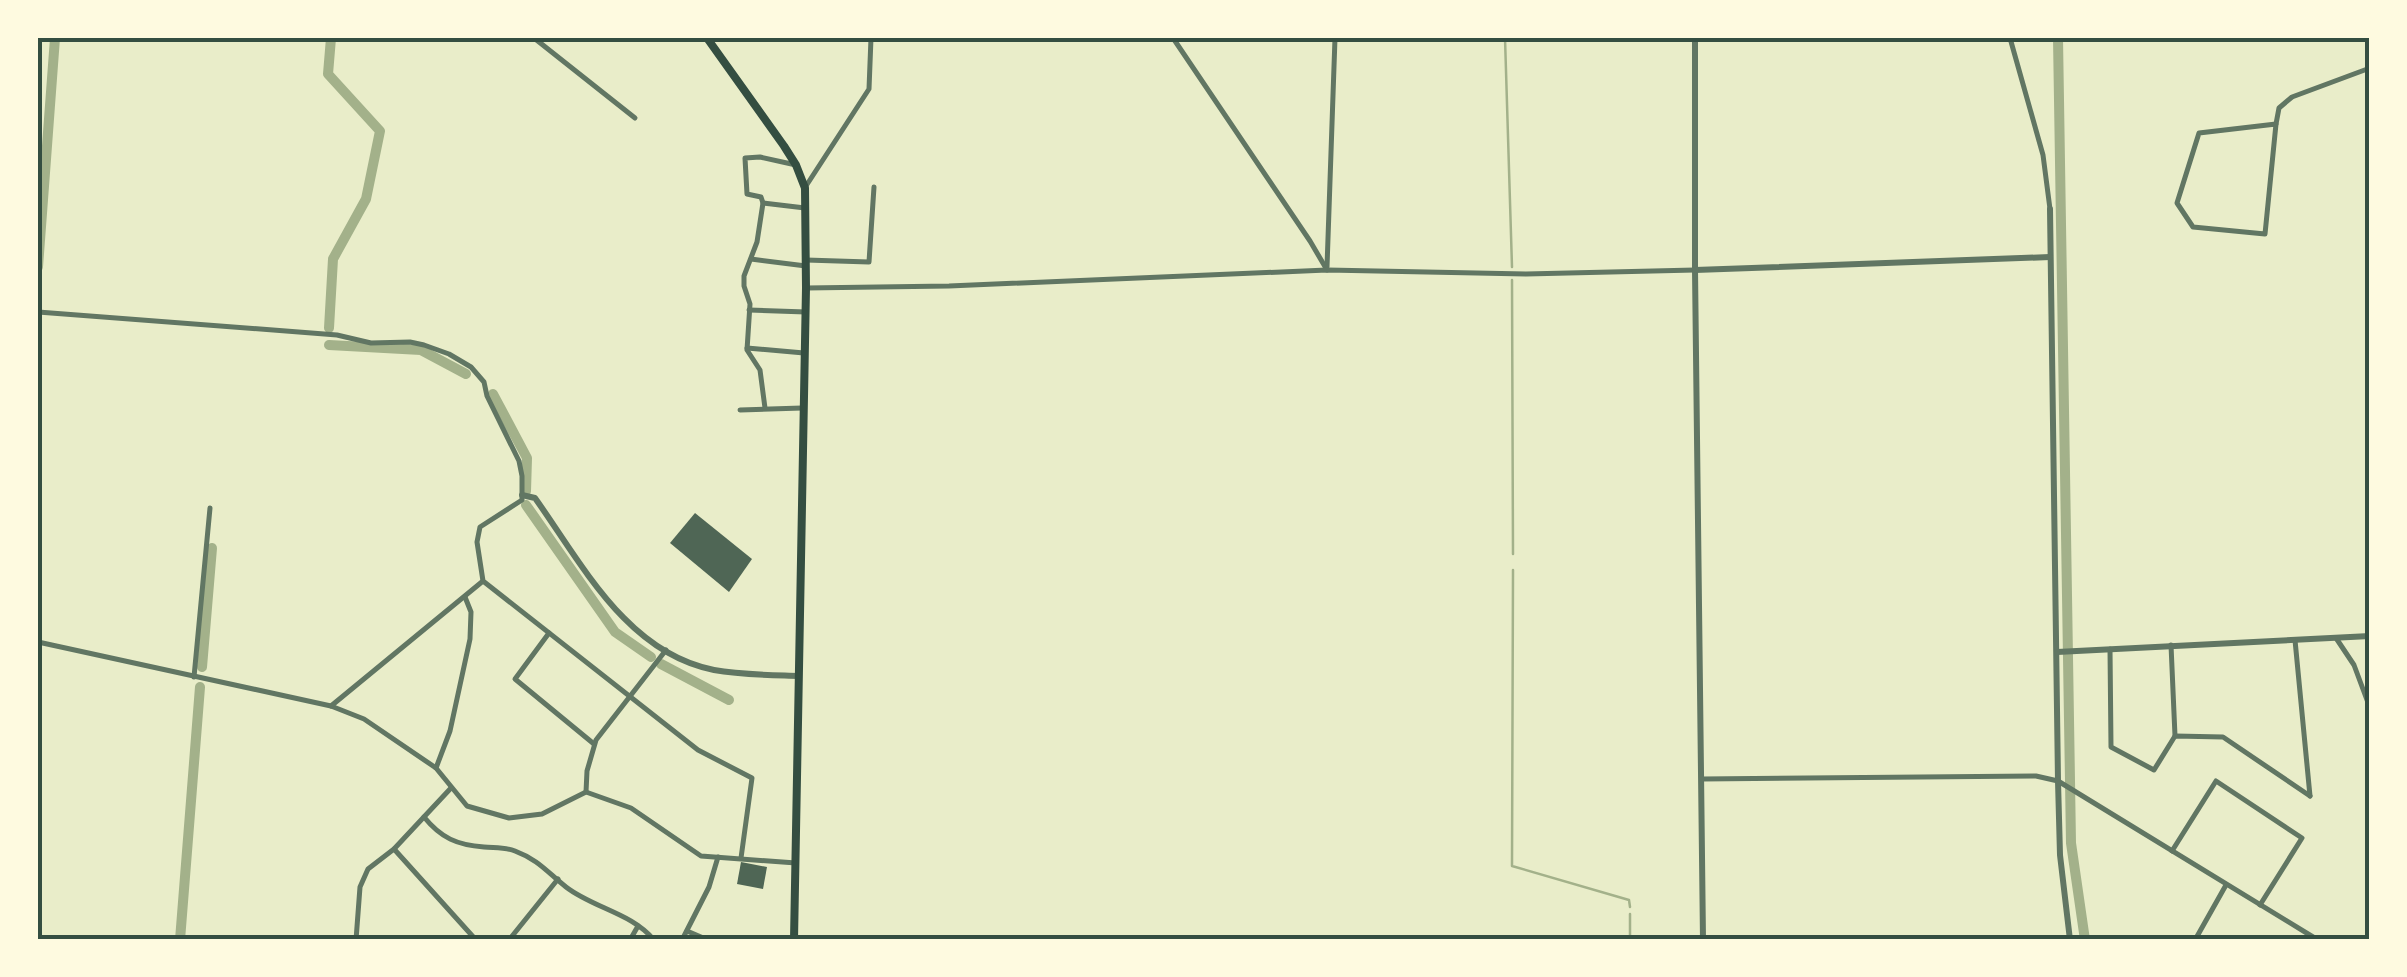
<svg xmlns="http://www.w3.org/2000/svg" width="2407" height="977" viewBox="0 0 2407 977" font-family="'Noto Sans',sans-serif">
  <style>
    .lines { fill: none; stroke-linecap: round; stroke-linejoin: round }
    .stream { stroke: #a3b18a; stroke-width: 2.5 }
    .canal { stroke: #a3b18a; stroke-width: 10 }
    .building { fill: #4f6655 }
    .minor { stroke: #617663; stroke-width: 5 }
    .tertiary { stroke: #617663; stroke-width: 6 }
    .primary { stroke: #344e41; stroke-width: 8 }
    .neatline { fill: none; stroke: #344e41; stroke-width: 4 }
  </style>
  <rect width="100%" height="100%" fill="#e9edc9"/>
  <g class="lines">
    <g class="stream">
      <path d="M 1505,38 L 1512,267"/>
      <path d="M 1512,280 L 1513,554"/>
      <path d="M 1513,570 L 1512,866 L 1629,900 L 1630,907"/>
      <path d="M 1630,940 L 1630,914"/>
    </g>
    <g class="canal">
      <path d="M 2058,38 L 2071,843 L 2085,940"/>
      <path d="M 38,267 L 55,38"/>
      <path d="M 329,328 L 333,259 L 366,199 L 380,131 L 328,74 L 331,38"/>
      <path d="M 329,345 L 421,350 L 466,374"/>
      <path d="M 493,394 L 527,458 L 526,491"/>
      <path d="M 526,505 L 615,632 L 651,657"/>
      <path d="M 661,664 L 729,700"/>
      <path d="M 202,667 L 212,548"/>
      <path d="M 180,940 L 200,687"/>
    </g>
  </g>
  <g class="building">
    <path d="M 695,513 L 752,559 L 729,592 L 670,543 Z"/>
    <path d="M 741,862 L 767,867 L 763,889 L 737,884 Z"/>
  </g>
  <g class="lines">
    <g class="minor">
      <path d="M 534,38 L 635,118"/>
      <path d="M 1173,38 L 1310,241 L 1327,270"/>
      <path d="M 2010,38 L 2043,155 L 2050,209"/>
      <path d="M 2276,124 L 2265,234 L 2193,227 L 2177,203 L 2199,133 Z"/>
      <path d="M 2276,124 L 2279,108 L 2292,97 L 2370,68"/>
      <path d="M 806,186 L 869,89 L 871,38"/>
      <path d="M 763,203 L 805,208"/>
      <path d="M 751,259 L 806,266"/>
      <path d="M 806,260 L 869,262 L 874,187"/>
      <path d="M 1327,267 L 1335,38"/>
      <path d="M 806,288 L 949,286 L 1327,270 L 1526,274 L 1695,270"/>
      <path d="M 749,310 L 806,312"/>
      <path d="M 38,312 L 337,335 L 371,343 L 410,342 L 424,345 L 449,354 L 471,367 L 484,382 L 487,396 L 519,461 L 522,476 L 522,500 L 480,527 L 477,542 L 483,581 L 698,750 L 752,778 L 741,858"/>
      <path d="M 747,348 L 804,353"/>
      <path d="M 765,408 L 760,370 L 747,350 L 750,304 L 744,286 L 744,276 L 757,242 L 763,203 L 761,197 L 747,194 L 745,158 L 760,157 L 796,165"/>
      <path d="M 740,410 L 802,408"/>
      <path d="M 549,633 L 515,679 L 594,744"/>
      <path d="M 2336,638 L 2354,665 L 2370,708"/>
      <path d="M 2295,640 L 2310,796"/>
      <path d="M 38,642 L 331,706 L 364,719 L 436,768 L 467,806 L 509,818 L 542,814 L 586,792 L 631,808 L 701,856 L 796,863"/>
      <path d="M 2171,645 L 2175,736"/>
      <path d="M 2110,649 L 2111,747 L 2154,770 L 2175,736 L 2223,737 L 2310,796"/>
      <path d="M 194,677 L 210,508"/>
      <path d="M 331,706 L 483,581"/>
      <path d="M 436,768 L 450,731 L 470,639 L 471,612 L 465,597"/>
      <path d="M 1702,779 L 2036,776 L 2058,781 L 2318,940"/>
      <path d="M 586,792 L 587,771 L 596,740 L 666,650"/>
      <path d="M 424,817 C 441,838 457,845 484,847 C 495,848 505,847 515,851 C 539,860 548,873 566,887 C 593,908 632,913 654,940"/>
      <path d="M 394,849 L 476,940"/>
      <path d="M 2172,851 L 2216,781 L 2302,838 L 2260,905"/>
      <path d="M 687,931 L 708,940"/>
      <path d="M 356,940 L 360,887 L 368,869 L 394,849 L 451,788"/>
      <path d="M 509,940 L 558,879"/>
      <path d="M 630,940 L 638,926"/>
      <path d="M 682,940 L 709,887 L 718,857"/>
      <path d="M 2195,940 L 2226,885"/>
    </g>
    <g class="tertiary">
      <path d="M 1695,38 L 1695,270 L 1703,940"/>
      <path d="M 2050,209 L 2058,781 L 2060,855 L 2070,940"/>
      <path d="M 1695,270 L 2050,257"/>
      <path d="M 522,495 L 535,498 C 582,564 627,653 714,670 C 742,675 771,675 799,676"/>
      <path d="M 2057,652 L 2370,636"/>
    </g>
    <path class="primary" d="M 707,38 L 784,146 L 796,165 L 805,188 L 806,288 L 794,940"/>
  </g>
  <rect width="2407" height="977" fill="none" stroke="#fefae0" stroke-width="80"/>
  <rect x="40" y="40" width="2327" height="897" class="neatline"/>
</svg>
